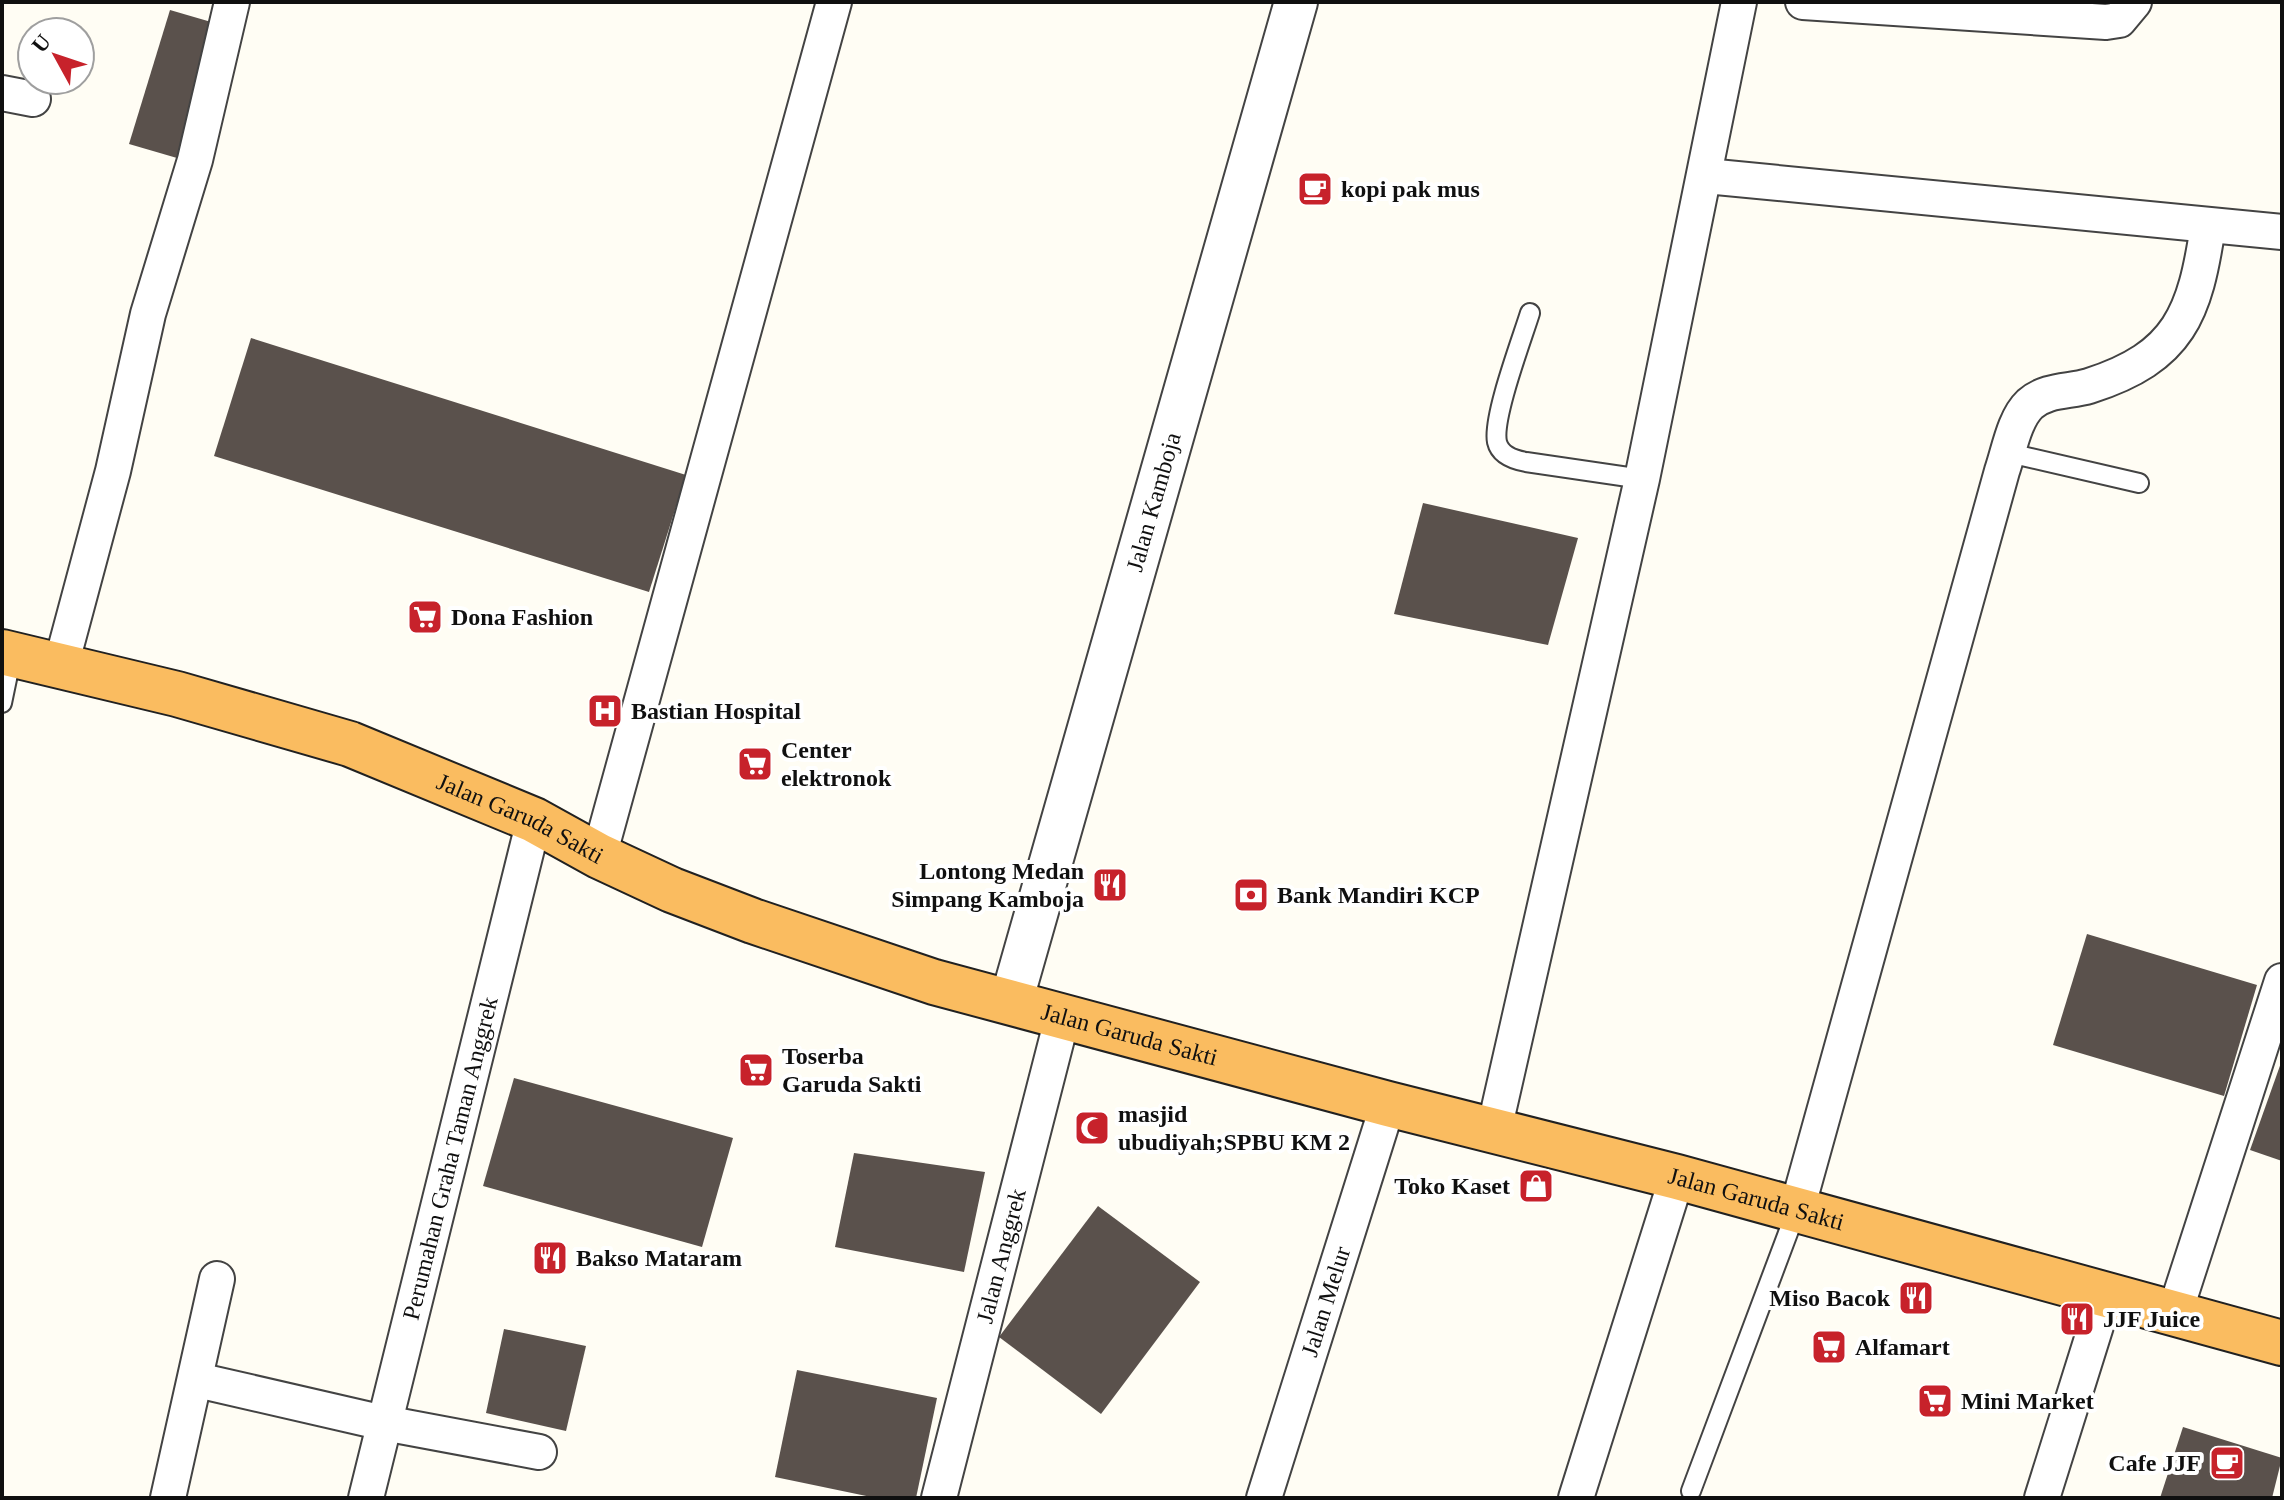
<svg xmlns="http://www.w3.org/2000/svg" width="2284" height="1500" viewBox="0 0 2284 1500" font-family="'Times New Roman',serif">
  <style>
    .building { fill: #5a514c }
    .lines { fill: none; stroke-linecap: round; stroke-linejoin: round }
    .service-casing { stroke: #434343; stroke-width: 22 }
    .minor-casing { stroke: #434343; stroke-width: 38 }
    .tertiary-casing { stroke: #434343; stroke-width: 46 }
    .trunk-casing { stroke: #212121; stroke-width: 48 }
    .service { stroke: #fff; stroke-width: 18 }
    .minor { stroke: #fff; stroke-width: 34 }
    .tertiary { stroke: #fff; stroke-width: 42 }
    .trunk { stroke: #fabc60; stroke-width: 44 }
    .labels { text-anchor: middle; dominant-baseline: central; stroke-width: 8; stroke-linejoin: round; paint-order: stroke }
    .poi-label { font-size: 24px; font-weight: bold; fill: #101010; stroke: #fff; text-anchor: start }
    .street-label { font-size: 24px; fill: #101010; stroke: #fff }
  </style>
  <rect width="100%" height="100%" fill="#fffdf4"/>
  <g class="building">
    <path d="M 170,10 L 218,24 L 177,158 L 129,144 Z"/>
    <path d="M 251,338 L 686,475 L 649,592 L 214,456 Z"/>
    <path d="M 1423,503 L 1578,538 L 1548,645 L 1394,614 Z"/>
    <path d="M 2087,934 L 2257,985 L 2224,1096 L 2053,1045 Z"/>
    <path d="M 2282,1060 L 2282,1161 L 2250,1150 Z"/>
    <path d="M 514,1078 L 733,1138 L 702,1247 L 483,1186 Z"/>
    <path d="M 854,1153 L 985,1172 L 964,1272 L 835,1247 Z"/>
    <path d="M 1098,1206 L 1200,1282 L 1101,1414 L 999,1337 Z"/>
    <path d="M 504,1329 L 586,1346 L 566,1431 L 486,1413 Z"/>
    <path d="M 797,1370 L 937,1398 L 916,1498 L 876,1498 L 775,1477 Z"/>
    <path d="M 2183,1427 L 2282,1458 L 2272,1498 L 2160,1498 Z"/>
  </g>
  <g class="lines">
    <defs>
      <g id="service">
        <path d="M 1530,313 C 1522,339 1492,418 1497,442 C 1500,455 1515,460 1526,462 L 1642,479"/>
        <path d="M 2009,453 L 2139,483"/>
        <path d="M 2,703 L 12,655"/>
        <path d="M 1691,1491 L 1797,1209"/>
      </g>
      <g id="minor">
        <path d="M 1803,2 L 2106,22 L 2119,20 L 2134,2"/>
        <path d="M 2,93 L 33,99"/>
        <path d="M 1706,176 L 2282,232"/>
        <path d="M 61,665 L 113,471 L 148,314 L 195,160 L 232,2"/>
        <path d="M 599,856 L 834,2"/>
        <path d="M 1494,1130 L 1642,479 L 1739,2"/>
        <path d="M 1797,1209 L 2002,471 C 2009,451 2014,419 2030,404 C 2047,389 2069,392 2089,386 C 2180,357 2195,313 2208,226"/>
        <path d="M 2174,1315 L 2282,981"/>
        <path d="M 197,1380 L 384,1423 L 539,1452"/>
        <path d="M 168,1498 L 217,1279"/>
        <path id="s1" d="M 366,1498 L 534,820"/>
        <path id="s2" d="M 939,1498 L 1063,1015"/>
        <path id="s3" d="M 1264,1498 L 1388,1104"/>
        <path d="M 1576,1498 L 1677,1177"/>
        <path d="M 2042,1498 L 2105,1297"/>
      </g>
      <g id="tertiary">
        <path id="s4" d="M 1011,1002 L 1296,2"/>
      </g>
      <g id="trunk">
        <path id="s5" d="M 2,652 L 177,694 L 350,744 L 534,820 L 599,856 L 672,890 L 753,921 L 934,982 L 1388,1104 L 1677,1177 L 2282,1343"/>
      </g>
    </defs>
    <use href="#service" class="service-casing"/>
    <use href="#minor" class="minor-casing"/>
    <use href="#tertiary" class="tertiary-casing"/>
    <use href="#trunk" class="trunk-casing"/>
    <use href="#service" class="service"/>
    <use href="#minor" class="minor"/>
    <use href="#tertiary" class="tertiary"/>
    <use href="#trunk" class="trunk"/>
  </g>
  <defs>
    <symbol id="cafe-square" viewBox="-11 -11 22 22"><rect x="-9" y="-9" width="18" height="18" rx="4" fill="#c7222b" stroke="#fff"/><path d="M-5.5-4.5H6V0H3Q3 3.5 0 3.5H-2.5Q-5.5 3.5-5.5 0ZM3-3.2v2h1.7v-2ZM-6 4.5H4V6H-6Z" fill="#fff"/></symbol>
    <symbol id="supermarket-square" viewBox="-11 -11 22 22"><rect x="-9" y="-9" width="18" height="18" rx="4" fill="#c7222b" stroke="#fff"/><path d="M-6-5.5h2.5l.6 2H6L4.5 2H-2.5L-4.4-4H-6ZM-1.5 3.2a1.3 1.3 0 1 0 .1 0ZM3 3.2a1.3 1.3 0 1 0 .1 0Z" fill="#fff"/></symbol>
    <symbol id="hospital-square" viewBox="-11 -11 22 22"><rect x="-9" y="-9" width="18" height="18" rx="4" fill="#c7222b" stroke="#fff"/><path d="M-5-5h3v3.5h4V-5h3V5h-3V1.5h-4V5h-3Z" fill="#fff"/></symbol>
    <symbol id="restaurant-square" viewBox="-11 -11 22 22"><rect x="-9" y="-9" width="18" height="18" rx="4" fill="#c7222b" stroke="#fff"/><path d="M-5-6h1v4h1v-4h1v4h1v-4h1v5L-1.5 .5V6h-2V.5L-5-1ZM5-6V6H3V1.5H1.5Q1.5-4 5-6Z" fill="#fff"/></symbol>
    <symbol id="bank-square" viewBox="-11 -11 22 22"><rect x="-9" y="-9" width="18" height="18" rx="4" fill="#c7222b" stroke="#fff"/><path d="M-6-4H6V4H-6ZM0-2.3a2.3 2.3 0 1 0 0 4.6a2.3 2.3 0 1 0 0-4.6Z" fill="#fff"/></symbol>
    <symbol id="mosque-square" viewBox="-11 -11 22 22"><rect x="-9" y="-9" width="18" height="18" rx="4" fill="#c7222b" stroke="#fff"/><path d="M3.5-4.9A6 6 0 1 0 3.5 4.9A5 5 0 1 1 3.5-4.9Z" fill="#fff"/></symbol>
    <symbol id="shop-square" viewBox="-11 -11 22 22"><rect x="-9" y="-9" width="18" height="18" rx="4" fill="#c7222b" stroke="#fff"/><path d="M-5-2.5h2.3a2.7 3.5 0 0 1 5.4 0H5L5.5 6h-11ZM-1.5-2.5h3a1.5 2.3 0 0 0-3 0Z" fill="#fff"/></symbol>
  </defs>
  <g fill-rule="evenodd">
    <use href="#cafe-square" x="1295" y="169" width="40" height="40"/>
    <use href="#supermarket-square" x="405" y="597" width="40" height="40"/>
    <use href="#hospital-square" x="585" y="691" width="40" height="40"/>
    <use href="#supermarket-square" x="735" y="744" width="40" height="40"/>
    <use href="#restaurant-square" x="1090" y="865" width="40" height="40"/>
    <use href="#bank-square" x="1231" y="875" width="40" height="40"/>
    <use href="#supermarket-square" x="736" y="1050" width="40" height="40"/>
    <use href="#mosque-square" x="1072" y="1108" width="40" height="40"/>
    <use href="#shop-square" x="1516" y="1166" width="40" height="40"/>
    <use href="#restaurant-square" x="530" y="1238" width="40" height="40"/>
    <use href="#restaurant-square" x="1896" y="1278" width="40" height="40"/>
    <use href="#restaurant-square" x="2057" y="1299" width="40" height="40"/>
    <use href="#supermarket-square" x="1809" y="1327" width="40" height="40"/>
    <use href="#supermarket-square" x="1915" y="1381" width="40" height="40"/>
    <use href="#cafe-square" x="2207" y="1443" width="40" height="40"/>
  </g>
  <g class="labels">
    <g class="poi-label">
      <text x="1341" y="189">kopi pak mus</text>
      <text x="451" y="617">Dona Fashion</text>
      <text x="631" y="711">Bastian Hospital</text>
      <text x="781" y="750">Center<tspan x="781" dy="28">elektronok</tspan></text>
      <text x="1084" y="871" text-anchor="end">Lontong Medan<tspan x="1084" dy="28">Simpang Kamboja</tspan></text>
      <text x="1277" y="895">Bank Mandiri KCP</text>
      <text x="782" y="1056">Toserba<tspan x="782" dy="28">Garuda Sakti</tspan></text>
      <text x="1118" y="1114">masjid<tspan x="1118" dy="28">ubudiyah;SPBU KM 2</tspan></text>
      <text x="1510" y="1186" text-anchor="end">Toko Kaset</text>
      <text x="576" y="1258">Bakso Mataram</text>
      <text x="1890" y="1298" text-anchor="end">Miso Bacok</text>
      <text x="2103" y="1319">JJF Juice</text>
      <text x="1855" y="1347">Alfamart</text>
      <text x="1961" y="1401">Mini Market</text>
      <text x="2201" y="1463" text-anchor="end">Cafe JJF</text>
    </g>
    <g class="street-label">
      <text stroke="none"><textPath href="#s4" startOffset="520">Jalan Kamboja</textPath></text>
      <text stroke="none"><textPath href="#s5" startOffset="546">Jalan Garuda Sakti</textPath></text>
      <text stroke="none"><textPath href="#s5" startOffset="1194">Jalan Garuda Sakti</textPath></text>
      <text stroke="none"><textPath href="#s1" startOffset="350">Perumahan Graha Taman Anggrek</textPath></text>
      <text stroke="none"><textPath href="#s5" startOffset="1842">Jalan Garuda Sakti</textPath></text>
      <text stroke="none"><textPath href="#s2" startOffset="250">Jalan Anggrek</textPath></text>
      <text stroke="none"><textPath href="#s3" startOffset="206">Jalan Melur</textPath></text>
    </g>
  </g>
  <rect width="2284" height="1500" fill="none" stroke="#101010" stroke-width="8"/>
  <g transform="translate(56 56) rotate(310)"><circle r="38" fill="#ffffff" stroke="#9f9f9f" stroke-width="2"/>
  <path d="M0-6L14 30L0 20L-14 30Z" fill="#c7222b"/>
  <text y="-12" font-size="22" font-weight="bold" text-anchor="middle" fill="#101010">U</text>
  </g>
</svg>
